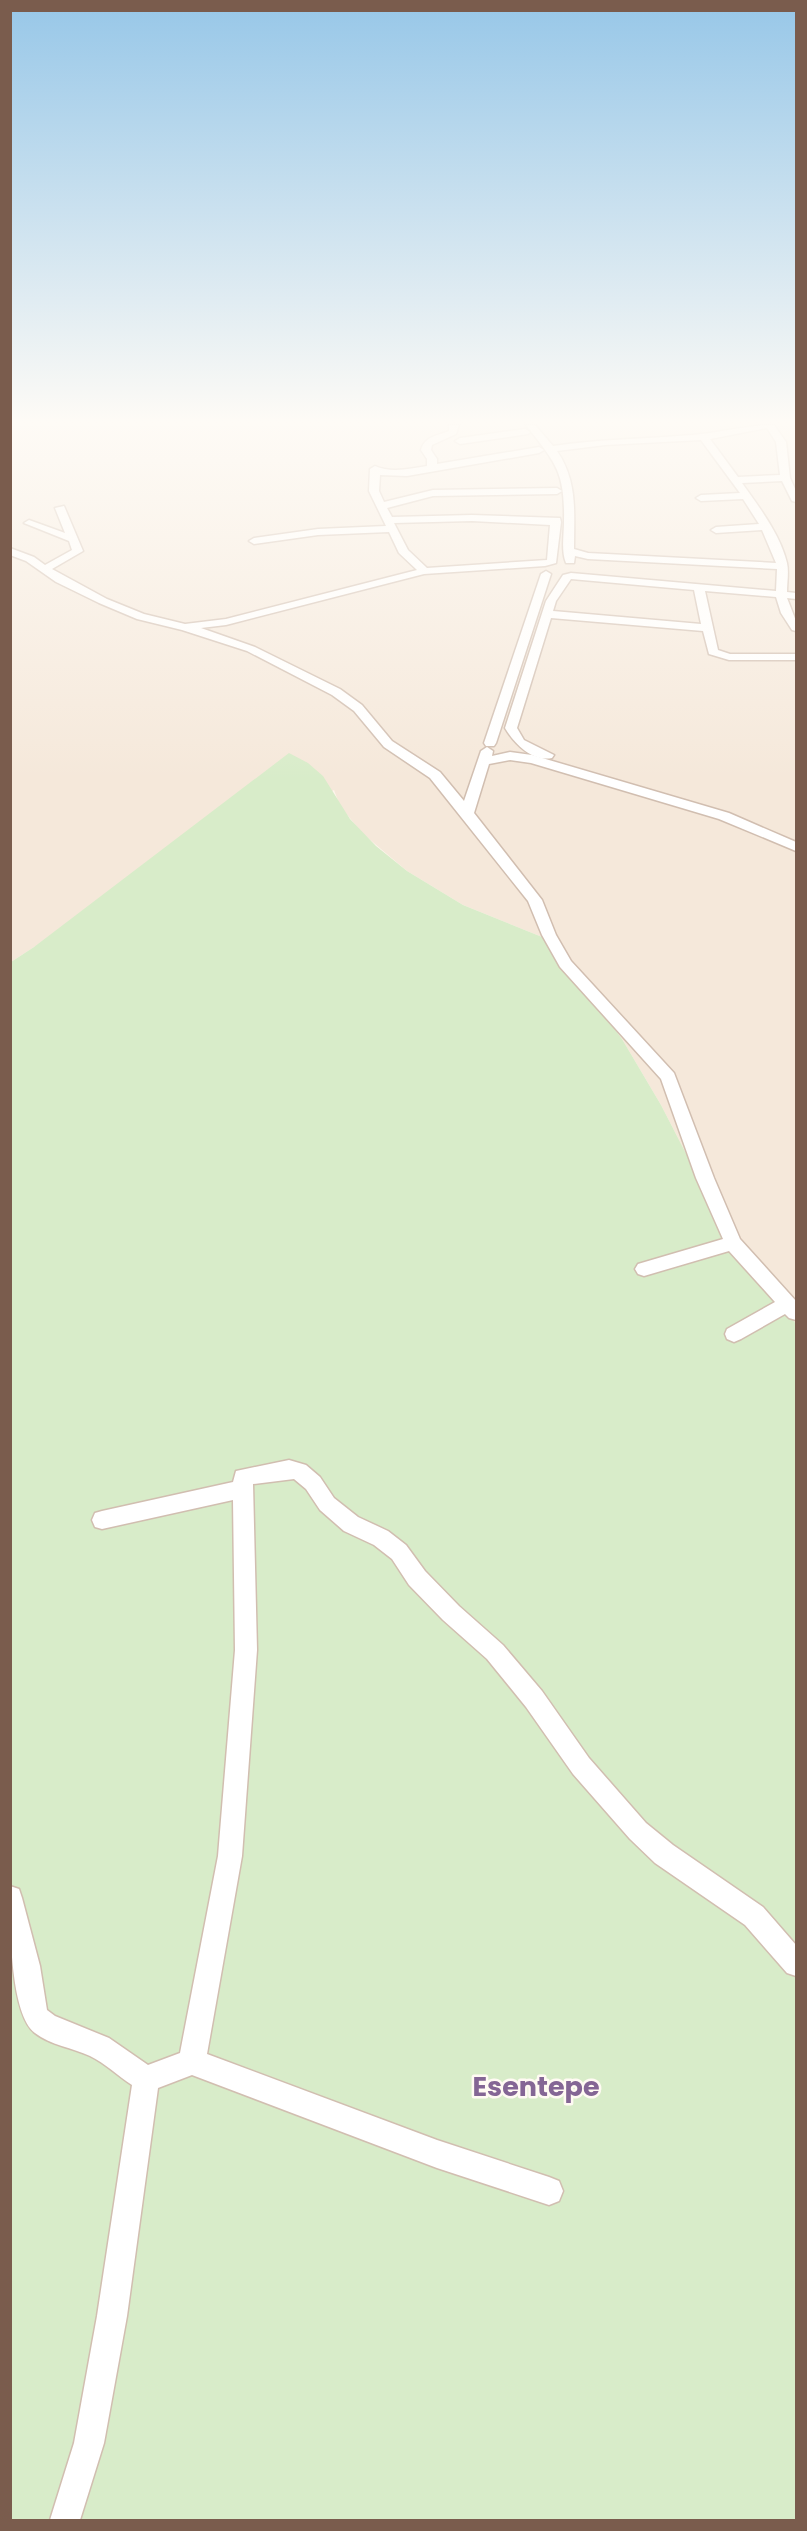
<svg xmlns="http://www.w3.org/2000/svg" width="807" height="2531" viewBox="0 0 807 2531" font-family="Poppins,sans-serif">
  <style>
    .residential { fill: #f5e8da }
    .green { fill: #d8ecc9 }
    .lines { fill: none; stroke-linecap: round; stroke-linejoin: round }
    .minor-casing { stroke: #d1beb0; stroke-width: 3 }
    .minor { fill: #fff; fill-rule: evenodd }
    .labels { text-anchor: middle; dominant-baseline: central; stroke-width: 5; stroke-linejoin: round; paint-order: stroke }
    .near-district-label { font-size: 27px; font-weight: bold; fill: #846695; stroke: #fffaf3 }
  </style>
  <rect width="100%" height="100%" fill="#fdf6ec"/>
  <path class="residential" d="M 11,425 L 796,425 L 796,1324 L 771,1291 L 694,1169 L 661,1105 L 622,1039 L 547,939 L 463,905 L 407,871 L 362,833 L 340,806 L 334,790 L 34,947 L 11,962 Z"/>
  <path class="green" d="M 289,753 L 308,763 L 323,776 L 350,819 L 376,846 L 407,871 L 463,905 L 547,939 L 622,1039 L 661,1105 L 694,1169 L 771,1291 L 796,1324 L 796,2520 L 11,2520 L 11,962 L 34,947 Z"/>
  <g class="lines">
    <defs>
      <g id="minor">
        <path d="M 449,425 L 459,425 L 456,434 L 432,445 L 431,450 L 437,459 L 437,464 L 539,447 L 544,450 L 539,453 L 407,476 L 380,475 L 379,491 L 384,502 L 433,490 L 557,488 L 562,491 L 557,494 L 433,496 L 387,508 L 392,517 L 472,515 L 560,518 L 561,522 L 556,563 L 545,566 L 424,574 L 226,625 L 201,628 L 255,647 L 340,689 L 362,705 L 392,741 L 440,772 L 464,801 L 481,751 L 487,747 L 493,751 L 492,756 L 510,752 L 532,755 L 729,813 L 796,842 L 796,851 L 719,819 L 531,763 L 510,760 L 489,764 L 474,813 L 542,900 L 556,935 L 571,961 L 674,1073 L 714,1178 L 740,1239 L 796,1301 L 796,1320 L 789,1318 L 785,1314 L 741,1339 L 734,1342 L 727,1339 L 725,1334 L 727,1329 L 775,1302 L 729,1251 L 644,1276 L 638,1274 L 635,1269 L 638,1264 L 723,1239 L 696,1178 L 661,1079 L 560,967 L 542,935 L 528,901 L 430,778 L 384,747 L 354,711 L 332,695 L 247,651 L 182,630 L 137,619 L 99,603 L 56,582 L 26,561 L 10,555 L 10,548 L 34,557 L 45,565 L 72,550 L 69,541 L 24,523 L 29,520 L 65,533 L 55,508 L 64,506 L 83,551 L 52,569 L 107,599 L 144,614 L 185,624 L 226,619 L 417,570 L 399,553 L 389,532 L 318,535 L 254,544 L 249,541 L 254,538 L 318,529 L 386,526 L 369,491 L 370,469 L 375,466 C 390,473 410,469 427,466 L 427,459 L 421,450 C 425,436 437,436 449,431 ZM 472,521 L 550,525 L 547,560 L 427,568 L 408,550 L 394,523 Z"/>
        <path d="M 526,425 L 535,425 L 553,446 C 599,439 645,439 692,435 C 719,433 747,425 774,425 L 786,442 L 790,478 L 796,491 L 796,502 L 792,501 L 782,481 L 742,483 C 759,507 780,534 787,563 C 789,572 787,582 787,592 L 796,593 L 796,599 L 787,598 L 796,621 L 796,631 L 792,630 L 781,613 L 776,597 L 705,591 L 718,650 L 730,654 L 796,654 L 796,660 L 729,660 L 709,654 L 703,631 L 551,618 L 517,728 L 524,740 L 554,755 L 552,758 C 532,762 514,743 505,728 L 546,601 L 563,575 L 571,573 L 776,591 L 777,569 L 588,559 L 575,556 L 574,563 L 566,563 C 561,551 564,535 564,521 C 565,470 555,463 526,425 ZM 767,428 L 776,442 L 780,475 L 738,477 L 710,439 ZM 701,440 L 740,493 L 701,495 L 696,498 L 701,501 L 743,499 L 759,524 L 716,527 L 711,530 L 716,533 L 762,530 L 776,563 L 588,553 L 574,549 C 574,514 578,481 557,451 L 605,445 ZM 571,579 L 694,590 L 701,624 L 553,611 L 556,601 Z"/>
        <path d="M 525,429 L 530,432 L 528,434 L 460,444 L 455,441 L 460,438 Z"/>
        <path d="M 546,571 L 551,574 L 496,743 L 494,746 L 486,746 L 484,743 L 541,574 Z"/>
        <path d="M 289,1460 L 306,1465 L 320,1477 L 334,1498 L 358,1517 L 388,1531 L 406,1545 L 425,1571 L 459,1606 L 503,1645 L 542,1691 L 589,1758 L 646,1823 L 673,1845 L 763,1907 L 796,1945 L 796,1976 L 787,1973 L 745,1925 L 655,1863 L 630,1839 L 573,1774 L 526,1707 L 487,1659 L 443,1620 L 409,1585 L 392,1559 L 374,1545 L 344,1531 L 320,1510 L 306,1489 L 294,1479 L 253,1484 L 257,1650 L 242,1856 L 207,2054 L 437,2140 L 549,2177 L 559,2181 L 563,2191 L 559,2201 L 549,2205 L 437,2168 L 192,2075 L 158,2088 L 127,2316 L 104,2443 L 80,2520 L 50,2520 L 74,2443 L 97,2316 L 132,2085 C 118,2076 105,2063 90,2056 C 73,2048 50,2045 35,2033 C 9,2013 10,1918 10,1886 L 19,1889 L 22,1898 L 40,1966 L 47,2010 L 55,2016 L 109,2038 L 148,2065 L 180,2053 L 218,1856 L 235,1650 L 233,1500 L 102,1529 L 95,1527 L 92,1520 L 95,1513 L 102,1511 L 233,1482 L 236,1471 Z"/>
      </g>
    </defs>
    <use href="#minor" class="minor-casing"/>
    <use href="#minor" class="minor"/>
  </g>
  <linearGradient id="sky" x2="0" y2="1"><stop stop-color="#97c7e8"/><stop offset="0.54" stop-color="#fefbf6"/><stop offset="1" stop-color="#fefbf6" stop-opacity="0"/></linearGradient>
  <rect width="807" height="780" fill="url(#sky)"/>
  <g class="labels">
    <g class="near-district-label">
      <text x="536" y="2086">Esentepe</text>
    </g>
  </g>
  <rect width="807" height="2531" fill="none" stroke="#7a5c4d" stroke-width="24"/>
</svg>
